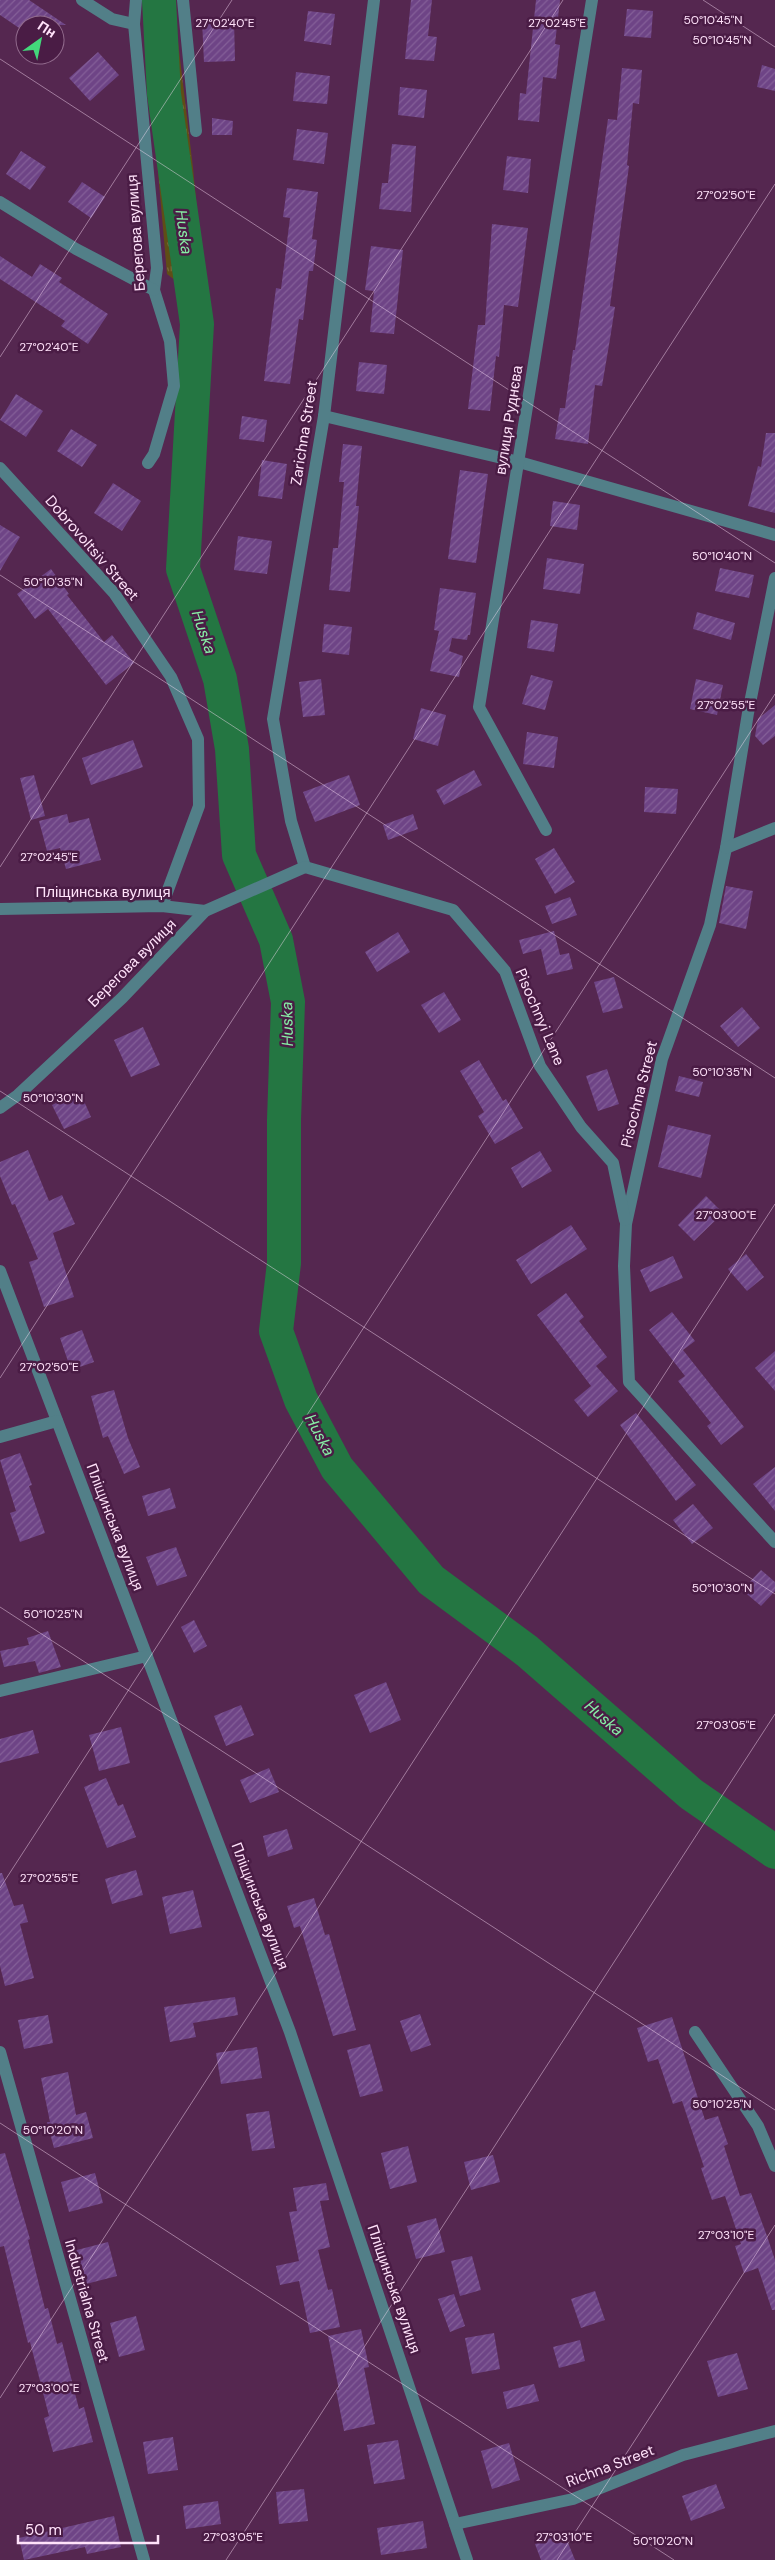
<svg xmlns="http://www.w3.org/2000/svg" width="775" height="2560" viewBox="0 0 775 2560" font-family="'DM Sans',sans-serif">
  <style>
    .grass { fill: url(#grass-tufts) }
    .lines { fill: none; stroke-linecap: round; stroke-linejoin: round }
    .river { stroke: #247642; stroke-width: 34 }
    .building { fill: url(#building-hatch) }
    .minor { stroke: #527f88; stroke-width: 12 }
    .ticks { fill: none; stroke: #ffe2fa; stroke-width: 1; stroke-opacity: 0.45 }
    .labels { text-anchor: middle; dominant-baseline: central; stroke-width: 5; stroke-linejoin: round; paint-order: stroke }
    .street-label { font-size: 15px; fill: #ffe2fa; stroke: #4a1c45 }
    .water-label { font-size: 16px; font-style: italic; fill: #87efa5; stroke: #4a1c45 }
    .ticks-label { font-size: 12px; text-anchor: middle; fill: #ffe2fa; stroke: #4a1c45; stroke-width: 5; stroke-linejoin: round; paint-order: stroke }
  </style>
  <defs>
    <pattern id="grass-tufts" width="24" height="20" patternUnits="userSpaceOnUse" patternTransform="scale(1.25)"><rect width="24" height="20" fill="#5f4e16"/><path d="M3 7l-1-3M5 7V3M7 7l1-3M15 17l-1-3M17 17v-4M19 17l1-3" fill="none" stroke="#776739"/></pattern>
    <pattern id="building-hatch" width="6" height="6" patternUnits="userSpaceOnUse" patternTransform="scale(1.25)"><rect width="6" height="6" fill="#6e4486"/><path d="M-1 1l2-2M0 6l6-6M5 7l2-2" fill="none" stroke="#845f98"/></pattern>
  </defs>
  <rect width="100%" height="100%" fill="#552750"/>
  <path class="grass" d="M 143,0 L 173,0 L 193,168 L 206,304 L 167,274 Z"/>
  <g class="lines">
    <path class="river" d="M 159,0 L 164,94 L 197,324 L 183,569 L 220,679 L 232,749 L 239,855 L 276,940 L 288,1002 L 284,1120 L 284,1263 L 276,1331 L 301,1400 L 337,1468 L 431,1580 L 527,1651 L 691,1794 L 775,1852"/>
  </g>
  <g class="building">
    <path d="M 0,0 L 29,0 L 66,25 L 25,25 L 25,32 L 0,15 Z"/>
    <path d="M 411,0 L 432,0 L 428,36 L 437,37 L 434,61 L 405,59 Z"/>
    <path d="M 536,0 L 560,0 L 555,44 L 560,45 L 556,79 L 543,77 L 539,122 L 518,120 L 520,93 L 526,94 Z"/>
    <path d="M 627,9 L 653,11 L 651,38 L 624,36 Z"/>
    <path d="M 308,11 L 335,14 L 331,45 L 304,41 Z"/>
    <path d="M 234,19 L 235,61 L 204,62 L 202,20 Z"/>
    <path d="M 98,52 L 119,75 L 90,101 L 69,78 Z"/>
    <path d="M 762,65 L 775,69 L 775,91 L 757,87 Z"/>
    <path d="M 622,68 L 642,70 L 639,104 L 633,103 L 627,165 L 629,166 L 610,306 L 615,307 L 610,339 L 602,386 L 595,385 L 588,444 L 555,439 L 560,408 L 565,408 L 573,350 L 575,350 L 608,119 L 617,120 Z"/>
    <path d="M 296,72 L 330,76 L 327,104 L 293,101 Z"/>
    <path d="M 400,87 L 427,90 L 424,118 L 398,115 Z"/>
    <path d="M 212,118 L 233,121 L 232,135 L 212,135 Z"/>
    <path d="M 297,129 L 328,133 L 324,164 L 293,160 Z"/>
    <path d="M 392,144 L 416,146 L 411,212 L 379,209 L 382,183 L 388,183 Z"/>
    <path d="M 21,151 L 46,167 L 30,190 L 6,174 Z"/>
    <path d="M 507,156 L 531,159 L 528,193 L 503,190 Z"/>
    <path d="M 82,182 L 105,197 L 91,218 L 68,202 Z"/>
    <path d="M 287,188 L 318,192 L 312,239 L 317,240 L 313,271 L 309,271 L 303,320 L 299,319 L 290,384 L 264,381 L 276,288 L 281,289 L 290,218 L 283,217 Z"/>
    <path d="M 492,224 L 528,228 L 518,307 L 504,305 L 499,357 L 496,356 L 490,411 L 468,409 L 478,325 L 485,325 Z"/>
    <path d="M 371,246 L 403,250 L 394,334 L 370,332 L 374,291 L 365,290 Z"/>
    <path d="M 0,256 L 32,277 L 40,264 L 62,278 L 59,282 L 108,314 L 88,344 L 61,326 L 65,321 L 0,279 Z"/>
    <path d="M 359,362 L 387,365 L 384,394 L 356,391 Z"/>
    <path d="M 16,394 L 43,411 L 26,437 L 0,420 Z"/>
    <path d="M 242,416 L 267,420 L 264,442 L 239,439 Z"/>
    <path d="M 71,429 L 97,445 L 82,467 L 57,451 Z"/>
    <path d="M 766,433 L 775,433 L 775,513 L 748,506 L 758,466 L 761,467 Z"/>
    <path d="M 343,444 L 362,446 L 356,506 L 359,506 L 350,592 L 329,590 L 333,548 L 338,548 L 344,482 L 339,482 Z"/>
    <path d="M 262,460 L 287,464 L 282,499 L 258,496 Z"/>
    <path d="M 460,470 L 488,474 L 476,563 L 448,559 Z"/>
    <path d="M 113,483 L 141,501 L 122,531 L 94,513 Z"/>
    <path d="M 553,501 L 580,505 L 577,530 L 550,526 Z"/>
    <path d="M 0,525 L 20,537 L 0,571 Z"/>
    <path d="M 238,536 L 272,541 L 267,574 L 234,570 Z"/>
    <path d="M 547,558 L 584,564 L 580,594 L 543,589 Z"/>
    <path d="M 720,568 L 754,575 L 749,598 L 715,591 Z"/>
    <path d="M 51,569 L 69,594 L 67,595 L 104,642 L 112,635 L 134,663 L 106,685 L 48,609 L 35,619 L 17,594 Z"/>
    <path d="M 440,588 L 476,593 L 470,635 L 468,635 L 467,640 L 452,638 L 449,651 L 463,656 L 459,677 L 430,671 L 439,631 L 434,630 Z"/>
    <path d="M 697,612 L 735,623 L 731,640 L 693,629 Z"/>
    <path d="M 531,620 L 558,624 L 554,652 L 527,648 Z"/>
    <path d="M 324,624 L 352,627 L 349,655 L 322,652 Z"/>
    <path d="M 531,675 L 553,681 L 545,710 L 522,704 Z"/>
    <path d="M 321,679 L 325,715 L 303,717 L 299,682 Z"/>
    <path d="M 696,679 L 723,685 L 717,715 L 690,709 Z"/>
    <path d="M 775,705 L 775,736 L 763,745 L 755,736 L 758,719 Z"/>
    <path d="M 421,708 L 446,715 L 438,746 L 413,739 Z"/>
    <path d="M 527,732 L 558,737 L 554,768 L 523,764 Z"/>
    <path d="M 133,740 L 143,767 L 91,785 L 82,758 Z"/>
    <path d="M 474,770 L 482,785 L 444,805 L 436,790 Z"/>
    <path d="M 34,775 L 45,816 L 31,820 L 20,778 Z"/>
    <path d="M 349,775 L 360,805 L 315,822 L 303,792 Z"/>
    <path d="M 645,787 L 678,789 L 676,814 L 644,812 Z"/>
    <path d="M 67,814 L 69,823 L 89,818 L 101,860 L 66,869 L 60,848 L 47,851 L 39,821 Z"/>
    <path d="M 413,814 L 418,829 L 388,840 L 383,825 Z"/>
    <path d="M 554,848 L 575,882 L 555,894 L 535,859 Z"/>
    <path d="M 726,886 L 753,891 L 746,929 L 719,923 Z"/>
    <path d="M 570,897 L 577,915 L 552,924 L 545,906 Z"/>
    <path d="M 554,931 L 560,955 L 569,953 L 573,969 L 547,975 L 541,949 L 523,954 L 519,940 Z"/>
    <path d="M 398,932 L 410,952 L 377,972 L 365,952 Z"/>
    <path d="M 614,977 L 623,1008 L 603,1013 L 594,982 Z"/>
    <path d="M 444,992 L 461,1020 L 439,1033 L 421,1005 Z"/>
    <path d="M 742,1007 L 760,1028 L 738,1047 L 720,1026 Z"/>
    <path d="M 143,1027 L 160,1065 L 131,1077 L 114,1040 Z"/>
    <path d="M 479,1060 L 503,1101 L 506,1099 L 523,1128 L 495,1144 L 478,1116 L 484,1112 L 460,1071 Z"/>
    <path d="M 607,1069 L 619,1104 L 598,1111 L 586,1076 Z"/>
    <path d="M 679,1076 L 703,1082 L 699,1097 L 675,1091 Z"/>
    <path d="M 80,1092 L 91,1117 L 64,1129 L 52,1105 Z"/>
    <path d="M 668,1125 L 711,1135 L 701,1178 L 658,1167 Z"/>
    <path d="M 28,1150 L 49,1201 L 62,1195 L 75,1224 L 53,1233 L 74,1297 L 44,1307 L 29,1262 L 38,1259 L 15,1204 L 12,1205 L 0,1176 L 0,1162 Z"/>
    <path d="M 540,1151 L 552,1171 L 522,1188 L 511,1168 Z"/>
    <path d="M 706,1196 L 723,1213 L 694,1241 L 678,1225 Z"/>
    <path d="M 571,1225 L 587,1249 L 531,1284 L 516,1260 Z"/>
    <path d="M 746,1254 L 764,1277 L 747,1291 L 728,1269 Z"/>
    <path d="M 673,1256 L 683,1278 L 650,1292 L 640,1270 Z"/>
    <path d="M 566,1293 L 584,1317 L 579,1321 L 607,1357 L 596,1366 L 618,1391 L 588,1417 L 574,1400 L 591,1386 L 537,1315 Z"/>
    <path d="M 672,1312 L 695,1341 L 683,1350 L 744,1427 L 721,1445 L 707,1426 L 711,1423 L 678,1381 L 685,1376 L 649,1330 Z"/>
    <path d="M 82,1330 L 94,1362 L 71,1370 L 60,1338 Z"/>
    <path d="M 775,1351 L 775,1391 L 755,1368 Z"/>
    <path d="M 114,1390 L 128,1438 L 140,1467 L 124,1474 L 108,1436 L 103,1438 L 91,1396 Z"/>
    <path d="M 636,1413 L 696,1485 L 676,1501 L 620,1425 Z"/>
    <path d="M 20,1453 L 32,1485 L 29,1486 L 45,1533 L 20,1542 L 10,1513 L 16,1511 L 0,1460 Z"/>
    <path d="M 775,1467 L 775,1511 L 753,1484 Z"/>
    <path d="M 170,1488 L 176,1508 L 148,1516 L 142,1496 Z"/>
    <path d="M 693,1504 L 713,1528 L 692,1544 L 673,1520 Z"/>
    <path d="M 176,1547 L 187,1576 L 157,1586 L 146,1557 Z"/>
    <path d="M 761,1570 L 775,1582 L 775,1591 L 761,1606 L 742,1590 Z"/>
    <path d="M 194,1620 L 207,1646 L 194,1653 L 181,1627 Z"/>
    <path d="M 48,1631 L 61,1667 L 39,1673 L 35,1661 L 4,1667 L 0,1651 L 29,1645 L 27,1638 Z"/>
    <path d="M 386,1682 L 401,1720 L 370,1733 L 354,1695 Z"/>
    <path d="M 241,1705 L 254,1735 L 226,1746 L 214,1716 Z"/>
    <path d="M 121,1727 L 130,1763 L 99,1771 L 89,1735 Z"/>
    <path d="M 33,1730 L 39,1753 L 0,1763 L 0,1739 Z"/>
    <path d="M 269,1768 L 279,1792 L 250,1803 L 240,1780 Z"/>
    <path d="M 106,1778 L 118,1806 L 123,1804 L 136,1837 L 107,1848 L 84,1787 Z"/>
    <path d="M 287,1829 L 293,1849 L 268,1857 L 263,1836 Z"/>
    <path d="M 136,1870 L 143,1895 L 112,1904 L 105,1879 Z"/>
    <path d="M 0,1873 L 2,1873 L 14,1906 L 23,1904 L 28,1922 L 20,1924 L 34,1978 L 5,1986 L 0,1966 Z"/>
    <path d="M 193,1890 L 202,1927 L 170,1934 L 162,1897 Z"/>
    <path d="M 314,1898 L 325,1935 L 329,1934 L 356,2030 L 333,2036 L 300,1926 L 294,1928 L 287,1906 Z"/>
    <path d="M 235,1997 L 238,2015 L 193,2023 L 196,2037 L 170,2042 L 164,2007 Z"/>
    <path d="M 420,2014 L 431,2045 L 411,2052 L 400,2021 Z"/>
    <path d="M 48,2015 L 53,2043 L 24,2049 L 18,2020 Z"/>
    <path d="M 672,2017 L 705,2120 L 718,2116 L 728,2144 L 724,2146 L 740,2196 L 751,2193 L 767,2236 L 775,2260 L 775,2310 L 772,2310 L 758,2268 L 744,2273 L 735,2246 L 741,2244 L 725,2196 L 712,2200 L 701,2168 L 704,2167 L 682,2101 L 673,2104 L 658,2059 L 648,2062 L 637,2028 Z"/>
    <path d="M 370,2044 L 383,2091 L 360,2097 L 347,2050 Z"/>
    <path d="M 257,2047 L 262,2078 L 221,2084 L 216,2053 Z"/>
    <path d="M 68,2072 L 76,2115 L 86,2112 L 93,2138 L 54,2148 L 47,2122 L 50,2122 L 41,2078 Z"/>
    <path d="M 269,2111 L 275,2148 L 252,2151 L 246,2114 Z"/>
    <path d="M 408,2146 L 417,2182 L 390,2189 L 381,2153 Z"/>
    <path d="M 5,2153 L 30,2239 L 28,2240 L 45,2309 L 48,2308 L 57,2344 L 62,2342 L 79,2409 L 84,2407 L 93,2442 L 53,2452 L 44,2418 L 49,2416 L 30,2342 L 28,2343 L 4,2246 L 0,2247 L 0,2154 Z"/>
    <path d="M 493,2155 L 500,2182 L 471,2190 L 464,2162 Z"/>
    <path d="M 95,2173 L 103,2203 L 69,2212 L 61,2182 Z"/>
    <path d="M 326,2183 L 329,2200 L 320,2201 L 330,2247 L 318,2250 L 328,2290 L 332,2289 L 340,2327 L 310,2333 L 299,2281 L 280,2285 L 276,2266 L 299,2261 L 289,2212 L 297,2211 L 293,2188 Z"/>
    <path d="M 436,2218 L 445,2252 L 416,2259 L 407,2226 Z"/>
    <path d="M 108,2242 L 117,2276 L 82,2285 L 73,2251 Z"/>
    <path d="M 472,2256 L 481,2290 L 460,2296 L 451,2261 Z"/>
    <path d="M 595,2291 L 605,2320 L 581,2328 L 571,2299 Z"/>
    <path d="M 454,2294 L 465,2326 L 450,2332 L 438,2299 Z"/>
    <path d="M 136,2316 L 145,2350 L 119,2357 L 110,2323 Z"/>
    <path d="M 361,2329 L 369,2367 L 364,2368 L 375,2424 L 344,2431 L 336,2390 L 339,2390 L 328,2336 Z"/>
    <path d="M 494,2333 L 500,2369 L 472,2374 L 465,2338 Z"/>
    <path d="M 580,2340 L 585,2361 L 559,2368 L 553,2347 Z"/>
    <path d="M 737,2353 L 748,2389 L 718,2397 L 707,2361 Z"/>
    <path d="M 534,2384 L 539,2401 L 507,2409 L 503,2392 Z"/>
    <path d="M 173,2437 L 178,2470 L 148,2474 L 143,2442 Z"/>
    <path d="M 398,2440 L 405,2479 L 374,2484 L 367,2445 Z"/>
    <path d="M 509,2443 L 520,2480 L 492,2489 L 481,2451 Z"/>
    <path d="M 716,2484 L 725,2508 L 691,2521 L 682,2496 Z"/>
    <path d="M 304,2489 L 308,2521 L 279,2524 L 276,2492 Z"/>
    <path d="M 218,2501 L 221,2524 L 186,2529 L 183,2506 Z"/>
    <path d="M 114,2516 L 121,2547 L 87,2554 L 85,2547 L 24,2560 L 19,2538 Z"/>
    <path d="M 423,2521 L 427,2548 L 381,2555 L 377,2528 Z"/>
    <path d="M 564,2533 L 575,2560 L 541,2560 L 535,2544 Z"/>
  </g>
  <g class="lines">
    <g class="minor">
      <path d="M 82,0 L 112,19 L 134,24"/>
      <path d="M 136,0 L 134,24 L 157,268 L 154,290 L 170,341 L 174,386 L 154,454 L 148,463"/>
      <path d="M 183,0 L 196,131"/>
      <path d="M 0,202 L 76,249 L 154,290"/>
      <path d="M 324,416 L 519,462 L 775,535"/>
      <path d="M 0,468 L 114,593 L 171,677 L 198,739 L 199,806 L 162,906"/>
      <path d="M 775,578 L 748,713 L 726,848 L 710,925 L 662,1059 L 626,1224 L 624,1266 L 629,1382 L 775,1542"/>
      <path d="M 546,830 L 479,707 L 592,0"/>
      <path d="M 726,848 L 775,828"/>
      <path d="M 305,867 L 291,821 L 273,719 L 324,416 L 374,0"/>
      <path d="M 305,867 L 453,910 L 505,971 L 540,1066 L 581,1127 L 613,1163 L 625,1220"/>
      <path d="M 0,909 L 162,906 L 205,911"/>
      <path d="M 0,1108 L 18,1095 L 122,998 L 205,911 L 305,867"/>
      <path d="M 0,1271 L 290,2032 L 467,2560"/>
      <path d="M 0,1437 L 57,1421"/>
      <path d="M 0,1691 L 147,1656"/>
      <path d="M 695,2032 L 758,2126 L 775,2166"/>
      <path d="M 0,2052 L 144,2560"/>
      <path d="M 455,2524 L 573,2499 L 683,2455 L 775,2431"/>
    </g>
  </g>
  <path class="ticks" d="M 703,0 L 775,47M 0,59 L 775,563M 0,357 L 232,0M 0,575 L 775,1078M 0,867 L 563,0M 0,1091 L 775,1594M 0,1378 L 775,184M 0,1607 L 775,2110M 0,1888 L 775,694M 0,2123 L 674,2560M 0,2398 L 775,1204M 226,2560 L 775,1714M 557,2560 L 775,2225"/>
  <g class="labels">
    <g class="street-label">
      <text transform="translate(136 233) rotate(-94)">Берегова вулиця</text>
      <text transform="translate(509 420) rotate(-81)">вулиця Руднєва</text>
      <text transform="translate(304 433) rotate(-81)">Zarichna Street</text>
      <text transform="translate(92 548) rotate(49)">Dobrovoltsiv Street</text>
      <text x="103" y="892">Пліщинська вулиця</text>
      <text transform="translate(132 963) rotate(-45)">Берегова вулиця</text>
      <text transform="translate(540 1017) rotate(67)">Pisochnyi Lane</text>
      <text transform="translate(639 1094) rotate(-76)">Pisochna Street</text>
      <text transform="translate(115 1527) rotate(69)">Пліщинська вулиця</text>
      <text transform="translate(260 1906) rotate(69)">Пліщинська вулиця</text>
      <text transform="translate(394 2289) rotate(71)">Пліщинська вулиця</text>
      <text transform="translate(87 2301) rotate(74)">Industrialna Street</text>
      <text transform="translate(610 2466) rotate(-21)">Richna Street</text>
    </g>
    <g class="water-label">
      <text transform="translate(184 232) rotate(82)">Huska</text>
      <text transform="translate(204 632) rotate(71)">Huska</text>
      <text transform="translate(287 1024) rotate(-91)">Huska</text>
      <text transform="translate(320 1435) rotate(62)">Huska</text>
      <text transform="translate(604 1718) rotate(41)">Huska</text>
    </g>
  </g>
  <g class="ticks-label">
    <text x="713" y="24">50°10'45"N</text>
    <text x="225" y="27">27°02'40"E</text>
    <text x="557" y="27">27°02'45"E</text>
    <text x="722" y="44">50°10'45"N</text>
    <text x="726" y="199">27°02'50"E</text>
    <text x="49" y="351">27°02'40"E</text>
    <text x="722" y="560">50°10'40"N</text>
    <text x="53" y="586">50°10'35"N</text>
    <text x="726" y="709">27°02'55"E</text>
    <text x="49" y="861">27°02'45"E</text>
    <text x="722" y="1076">50°10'35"N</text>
    <text x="53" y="1102">50°10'30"N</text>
    <text x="726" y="1219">27°03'00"E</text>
    <text x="49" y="1371">27°02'50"E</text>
    <text x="722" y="1592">50°10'30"N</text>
    <text x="53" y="1618">50°10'25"N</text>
    <text x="726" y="1729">27°03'05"E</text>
    <text x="49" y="1882">27°02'55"E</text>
    <text x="722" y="2108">50°10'25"N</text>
    <text x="53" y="2134">50°10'20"N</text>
    <text x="726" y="2239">27°03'10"E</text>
    <text x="49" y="2392">27°03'00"E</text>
    <text x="233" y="2541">27°03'05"E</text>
    <text x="564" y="2541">27°03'10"E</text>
    <text x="663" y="2545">50°10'20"N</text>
  </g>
  <g transform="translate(40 40) rotate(33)"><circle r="24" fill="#4a1c45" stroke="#926b8d"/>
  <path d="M0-4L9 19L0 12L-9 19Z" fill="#43d77b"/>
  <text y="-8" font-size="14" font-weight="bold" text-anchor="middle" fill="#ffe2fa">Пн</text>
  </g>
  <path d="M18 2535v8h140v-8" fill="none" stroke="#ffe2fa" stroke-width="2.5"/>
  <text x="25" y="2535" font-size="15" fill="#ffe2fa" stroke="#4a1c45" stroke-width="4" paint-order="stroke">50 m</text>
</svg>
